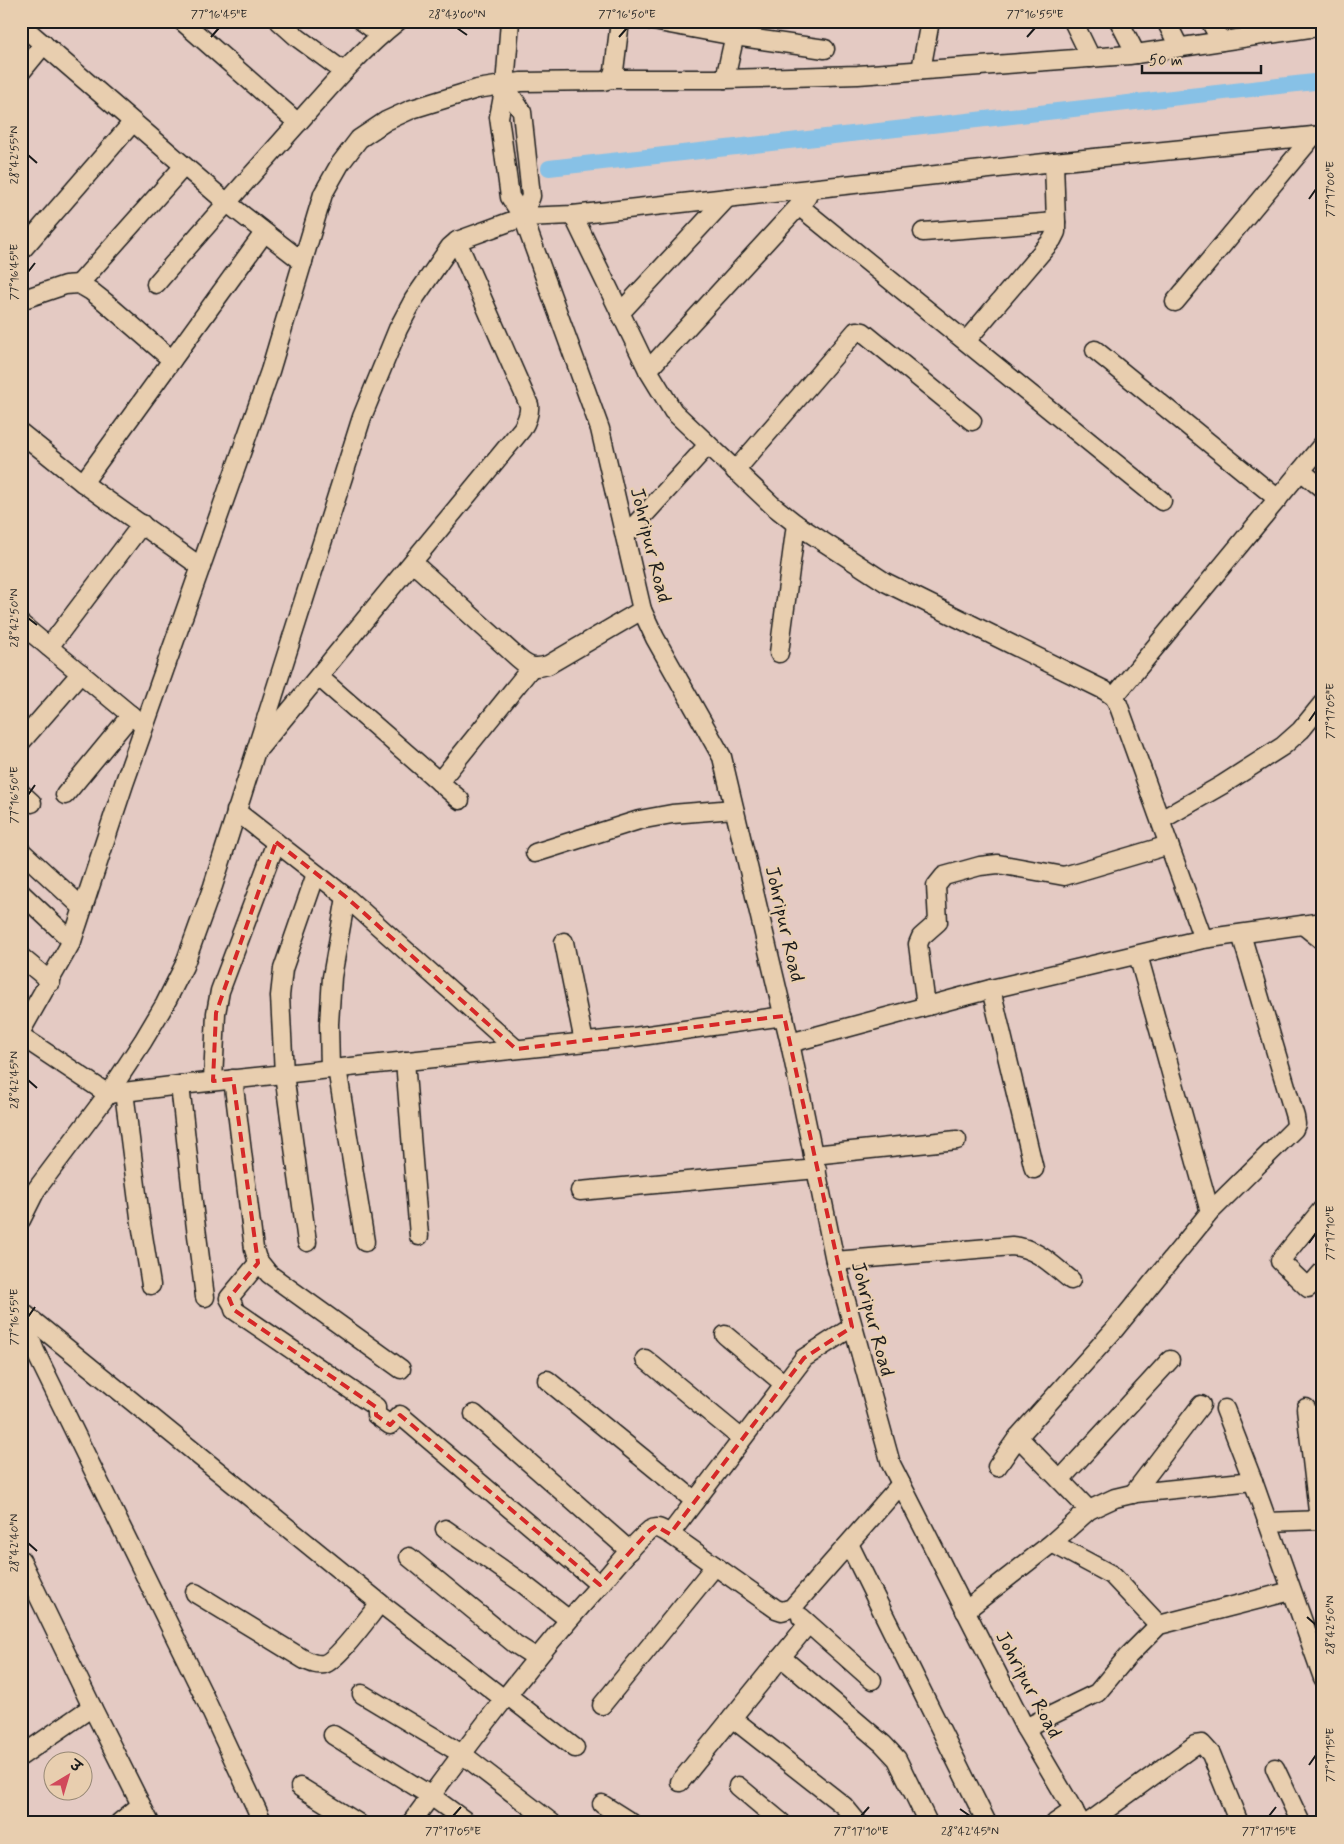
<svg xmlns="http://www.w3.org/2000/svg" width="1344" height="1844" viewBox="0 0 1344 1844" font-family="Mynerve,'Playpen Sans Deva',sans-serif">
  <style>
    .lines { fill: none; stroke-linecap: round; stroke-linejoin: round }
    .canal { stroke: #87c1e6; stroke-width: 16 }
    .minor-casing { stroke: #1c1c1c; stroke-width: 21 }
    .minor { stroke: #e8ceaf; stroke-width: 18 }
    .marked { fill: none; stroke: #d62828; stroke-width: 4; stroke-dasharray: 10 6; stroke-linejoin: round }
    .ticks { fill: none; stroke: #1c1c1c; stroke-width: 2 }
    .labels { text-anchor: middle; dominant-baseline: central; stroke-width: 4.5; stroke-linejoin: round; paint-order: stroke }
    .street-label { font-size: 20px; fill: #1c1c1c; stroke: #e8ceaf }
    .neatline { fill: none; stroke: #1c1c1c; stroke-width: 2 }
    .ticks-label { font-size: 12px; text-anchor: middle; fill: #1c1c1c }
  </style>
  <rect width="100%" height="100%" fill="#e4cac3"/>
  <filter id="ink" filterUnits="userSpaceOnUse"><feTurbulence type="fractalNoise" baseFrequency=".02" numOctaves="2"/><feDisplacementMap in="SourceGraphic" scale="10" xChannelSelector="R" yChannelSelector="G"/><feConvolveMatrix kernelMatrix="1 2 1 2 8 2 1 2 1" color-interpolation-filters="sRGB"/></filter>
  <g filter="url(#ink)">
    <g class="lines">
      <path class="canal" d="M 549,168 L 1323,81"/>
      <defs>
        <g id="minor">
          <path d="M 182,21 L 298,123"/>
          <path d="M 279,21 L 298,38 L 343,71"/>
          <path d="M 362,21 L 381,35"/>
          <path d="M 510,21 L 505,86 L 499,117 L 510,197 L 523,217 L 600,429 L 642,610 L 655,638 L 722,757 L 790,1043 L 835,1261 L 891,1464 L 1025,1728 L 1081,1823"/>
          <path d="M 653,21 L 735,36 L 825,49"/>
          <path d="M 1073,21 L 1091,58"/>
          <path d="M 1119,21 L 1136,54"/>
          <path d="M 1166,21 L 1179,47"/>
          <path d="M 1210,21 L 1221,41"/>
          <path d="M 21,25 L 226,202 L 303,262"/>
          <path d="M 921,70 L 930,21"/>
          <path d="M 21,72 L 44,44"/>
          <path d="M 611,79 L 614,71 L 620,21"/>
          <path d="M 725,79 L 738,21"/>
          <path d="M 505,86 L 522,112 L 531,196 L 523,217"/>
          <path d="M 799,206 L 1162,501"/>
          <path d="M 573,215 L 648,370 L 673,411 L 772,505 L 796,524 L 885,582 L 1104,690 L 1114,697 L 1118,704 L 1203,939"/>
          <path d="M 923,232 L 1056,222"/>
          <path d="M 21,251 L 133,122"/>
          <path d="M 79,284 L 184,166"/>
          <path d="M 156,284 C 202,230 250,177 297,124 C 329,88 360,51 398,21"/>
          <path d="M 21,300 L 65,285 L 79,284 L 91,291 L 105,302 L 172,360"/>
          <path d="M 1175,302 L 1313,136"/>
          <path d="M 620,313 L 727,198"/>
          <path d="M 966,341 L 1052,240 L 1056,232 L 1056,222 L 1054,162"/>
          <path d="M 1095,350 L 1278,499"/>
          <path d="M 648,370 L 807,197"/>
          <path d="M 21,433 L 83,483 L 201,567"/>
          <path d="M 735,471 L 856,331 L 863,332 L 972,421"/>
          <path d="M 1301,471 L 1323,489"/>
          <path d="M 83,483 L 264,233"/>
          <path d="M 625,536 L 708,445"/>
          <path d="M 413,563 L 518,658 C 528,667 534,669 548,665 L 642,610"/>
          <path d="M 21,624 L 144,726"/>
          <path d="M 49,647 L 142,524"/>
          <path d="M 779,653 L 796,524"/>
          <path d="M 319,677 L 460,800"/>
          <path d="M 1114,697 L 1323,444"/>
          <path d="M 21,742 L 81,673"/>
          <path d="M 260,747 L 522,429 C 527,421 530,414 529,405 L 457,241"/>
          <path d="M 439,782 L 531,668"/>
          <path d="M 21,793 L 32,803"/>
          <path d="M 65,795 L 131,715"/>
          <path d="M 236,811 L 346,897 L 516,1049"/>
          <path d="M 1161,820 L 1222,785 L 1283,746 L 1301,730 L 1323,703"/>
          <path d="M 21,851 L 83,908"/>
          <path d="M 535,853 L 639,820 L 672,814 L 734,809"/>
          <path d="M 21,893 L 72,941"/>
          <path d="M 1303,925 L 1323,941"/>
          <path d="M 564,942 L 584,1042"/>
          <path d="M 1138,955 L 1210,1212"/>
          <path d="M 21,957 L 51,982"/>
          <path d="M 991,989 L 1034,1169"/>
          <path d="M 926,1006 L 918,944 L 921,937 L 938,922 L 936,886 L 944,876 L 980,866 L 998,864 L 1064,876 L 1169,845"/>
          <path d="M 21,1031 L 72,941 L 124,784 L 270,371 L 323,194 L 340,164 L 359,139 L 386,121 L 412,109 L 477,89 L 521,82 L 603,81 L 611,79 L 725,79 L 858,75 L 1129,55 L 1323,26"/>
          <path d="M 21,1036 L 108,1094 L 180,1085 L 634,1037 L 784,1016"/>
          <path d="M 790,1043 L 991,989 L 1203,939 L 1323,922"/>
          <path d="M 405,1061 L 419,1236"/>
          <path d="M 337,1068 L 365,1242"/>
          <path d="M 330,1069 L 329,1024 L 332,977 L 346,897"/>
          <path d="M 233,1079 L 254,1249 L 257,1259 L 269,1274 L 401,1369"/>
          <path d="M 213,1081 L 216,1013 L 220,991 L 276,842"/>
          <path d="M 180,1085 L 194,1212 L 205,1297"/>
          <path d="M 124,1092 L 140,1217 L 151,1285"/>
          <path d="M 813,1155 L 957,1140"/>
          <path d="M 580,1191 L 817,1169"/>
          <path d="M 1323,1208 L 1280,1261 L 1308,1288 L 1323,1271"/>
          <path d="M 21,1220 L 36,1190 L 108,1094 L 143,1041 L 165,1004 L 184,966 L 213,886 L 362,417 L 398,329 L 414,299 L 450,247 L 457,241 L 523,217 L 573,215 L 1054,162 L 1323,135"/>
          <path d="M 307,1242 L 284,1074 L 280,996 L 283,969 L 316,874"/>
          <path d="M 835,1261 L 1012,1246 C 1037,1248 1052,1265 1071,1280"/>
          <path d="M 259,1262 L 229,1298 L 233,1305 L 234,1310 L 376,1407 L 376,1415 L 390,1425 L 400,1415 L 600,1585"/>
          <path d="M 21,1311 L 380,1603 L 504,1699"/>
          <path d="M 21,1314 L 35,1351 L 203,1694 L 263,1823"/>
          <path d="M 725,1335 L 783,1383"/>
          <path d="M 645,1359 L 742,1439"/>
          <path d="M 547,1380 L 695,1501"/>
          <path d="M 1306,1408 L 1319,1520"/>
          <path d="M 1225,1409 L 1253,1481 L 1323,1678"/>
          <path d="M 474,1414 L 630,1551"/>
          <path d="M 1018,1437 L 1089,1510"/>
          <path d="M 997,1467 L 1018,1437 L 1114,1330 L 1210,1212 L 1294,1129 L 1296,1124 L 1295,1117 L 1241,934"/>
          <path d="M 1060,1480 L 1170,1360"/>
          <path d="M 1133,1494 L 1201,1405"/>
          <path d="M 1267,1522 L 1323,1520"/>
          <path d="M 445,1529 L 522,1583 L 568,1619"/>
          <path d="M 670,1534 L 804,1358 L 852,1327"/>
          <path d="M 1052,1543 L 1112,1575 L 1159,1625"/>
          <path d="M 849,1544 L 987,1823"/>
          <path d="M 409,1557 L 515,1644 L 537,1658"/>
          <path d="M 21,1560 L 92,1707 L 150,1823"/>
          <path d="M 195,1593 L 305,1660 C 312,1663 316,1665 324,1664 C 338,1660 369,1616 380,1603"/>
          <path d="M 965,1611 L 1052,1543 L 1089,1510 L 1115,1498 L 1136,1493 L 1253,1481"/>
          <path d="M 801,1617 L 872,1680"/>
          <path d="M 781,1657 L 883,1744 L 897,1759 L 928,1823"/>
          <path d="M 362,1694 L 462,1754 L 552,1823"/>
          <path d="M 507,1695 L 575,1748"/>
          <path d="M 602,1705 L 715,1566"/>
          <path d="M 732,1718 L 844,1806 L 858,1823"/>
          <path d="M 1025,1728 L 1097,1693 L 1127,1657 L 1159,1625 L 1291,1591"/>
          <path d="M 333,1735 L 431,1796 L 468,1823"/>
          <path d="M 21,1756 L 92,1707"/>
          <path d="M 1275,1768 L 1301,1823"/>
          <path d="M 680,1782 L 808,1624"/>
          <path d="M 738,1786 L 782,1823"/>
          <path d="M 300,1787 L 358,1823"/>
          <path d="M 602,1804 L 632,1823"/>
          <path d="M 119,1823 L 141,1805"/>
          <path d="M 411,1823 C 471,1741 531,1661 599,1586 C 615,1568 631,1546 650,1530 C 658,1525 662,1530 670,1534 L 776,1609 L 782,1611 L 792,1608 L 901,1484"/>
          <path d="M 1055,1823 L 1074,1810"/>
          <path d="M 1088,1823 L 1195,1745 L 1202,1744 L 1211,1754 L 1239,1823"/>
        </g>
      </defs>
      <use href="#minor" class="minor-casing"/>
      <use href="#minor" class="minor"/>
    </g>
  </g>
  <path class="marked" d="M 276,842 L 346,897 L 516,1049 L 784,1016 L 852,1327 L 804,1358 L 670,1534 L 656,1526 L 650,1530 L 600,1585 L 400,1415 L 390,1425 L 376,1415 L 376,1407 L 234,1310 L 229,1298 L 258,1263 L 233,1079 L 213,1081 L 216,1013 Z"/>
  <path class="ticks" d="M 457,28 L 467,35M 211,37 L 219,28M 619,37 L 627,28M 1027,37 L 1035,28M 28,155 L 37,163M 1309,199 L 1316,189M 28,272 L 35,263M 28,618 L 37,625M 1309,721 L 1316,711M 28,795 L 35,785M 28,1080 L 37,1088M 1309,1243 L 1316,1233M 28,1317 L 35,1307M 28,1543 L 37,1551M 1307,1617 L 1316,1625M 1309,1765 L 1316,1755M 960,1809 L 970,1816M 453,1816 L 461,1807M 861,1816 L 869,1807M 1269,1816 L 1276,1807"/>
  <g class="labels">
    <g class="street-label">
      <text transform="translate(650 545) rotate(76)">Johripur Road</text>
      <text transform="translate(784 924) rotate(77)">Johripur Road</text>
      <text transform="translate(872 1319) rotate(75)">Johripur Road</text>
      <text transform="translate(1028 1685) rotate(62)">Johripur Road</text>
    </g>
  </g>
  <rect width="1344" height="1844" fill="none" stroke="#e8ceaf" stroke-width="55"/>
  <g transform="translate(68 1776) rotate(38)"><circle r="24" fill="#e8ceaf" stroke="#968774"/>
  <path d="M0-4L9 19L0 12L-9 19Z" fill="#d1495b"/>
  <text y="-8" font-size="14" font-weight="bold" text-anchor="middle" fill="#1c1c1c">उ</text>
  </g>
  <path d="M1142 65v8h119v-8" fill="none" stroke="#1c1c1c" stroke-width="2.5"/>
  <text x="1149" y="65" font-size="15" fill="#1c1c1c" stroke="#e8ceaf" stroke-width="4" paint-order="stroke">50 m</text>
  <rect x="28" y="28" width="1288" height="1788" class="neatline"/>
  <g class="ticks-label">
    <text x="219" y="18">77°16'45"E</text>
    <text x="457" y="18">28°43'00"N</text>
    <text x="627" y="18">77°16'50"E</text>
    <text x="1035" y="18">77°16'55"E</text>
    <text transform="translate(14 155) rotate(-90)" y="4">28°42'55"N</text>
    <text transform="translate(1330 189) rotate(-90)" y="4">77°17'00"E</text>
    <text transform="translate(14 272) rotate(-90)" y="4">77°16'45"E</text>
    <text transform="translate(14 618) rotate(-90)" y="4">28°42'50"N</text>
    <text transform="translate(1330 711) rotate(-90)" y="4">77°17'05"E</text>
    <text transform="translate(14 795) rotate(-90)" y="4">77°16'50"E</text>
    <text transform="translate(14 1080) rotate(-90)" y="4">28°42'45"N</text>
    <text transform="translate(1330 1233) rotate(-90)" y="4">77°17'10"E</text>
    <text transform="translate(14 1317) rotate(-90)" y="4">77°16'55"E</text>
    <text transform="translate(14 1543) rotate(-90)" y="4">28°42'40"N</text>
    <text transform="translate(1330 1625) rotate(-90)" y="4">28°42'50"N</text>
    <text transform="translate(1330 1755) rotate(-90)" y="4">77°17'15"E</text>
    <text x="453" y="1835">77°17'05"E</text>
    <text x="861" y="1835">77°17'10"E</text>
    <text x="970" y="1835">28°42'45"N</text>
    <text x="1269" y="1835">77°17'15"E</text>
  </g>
</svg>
